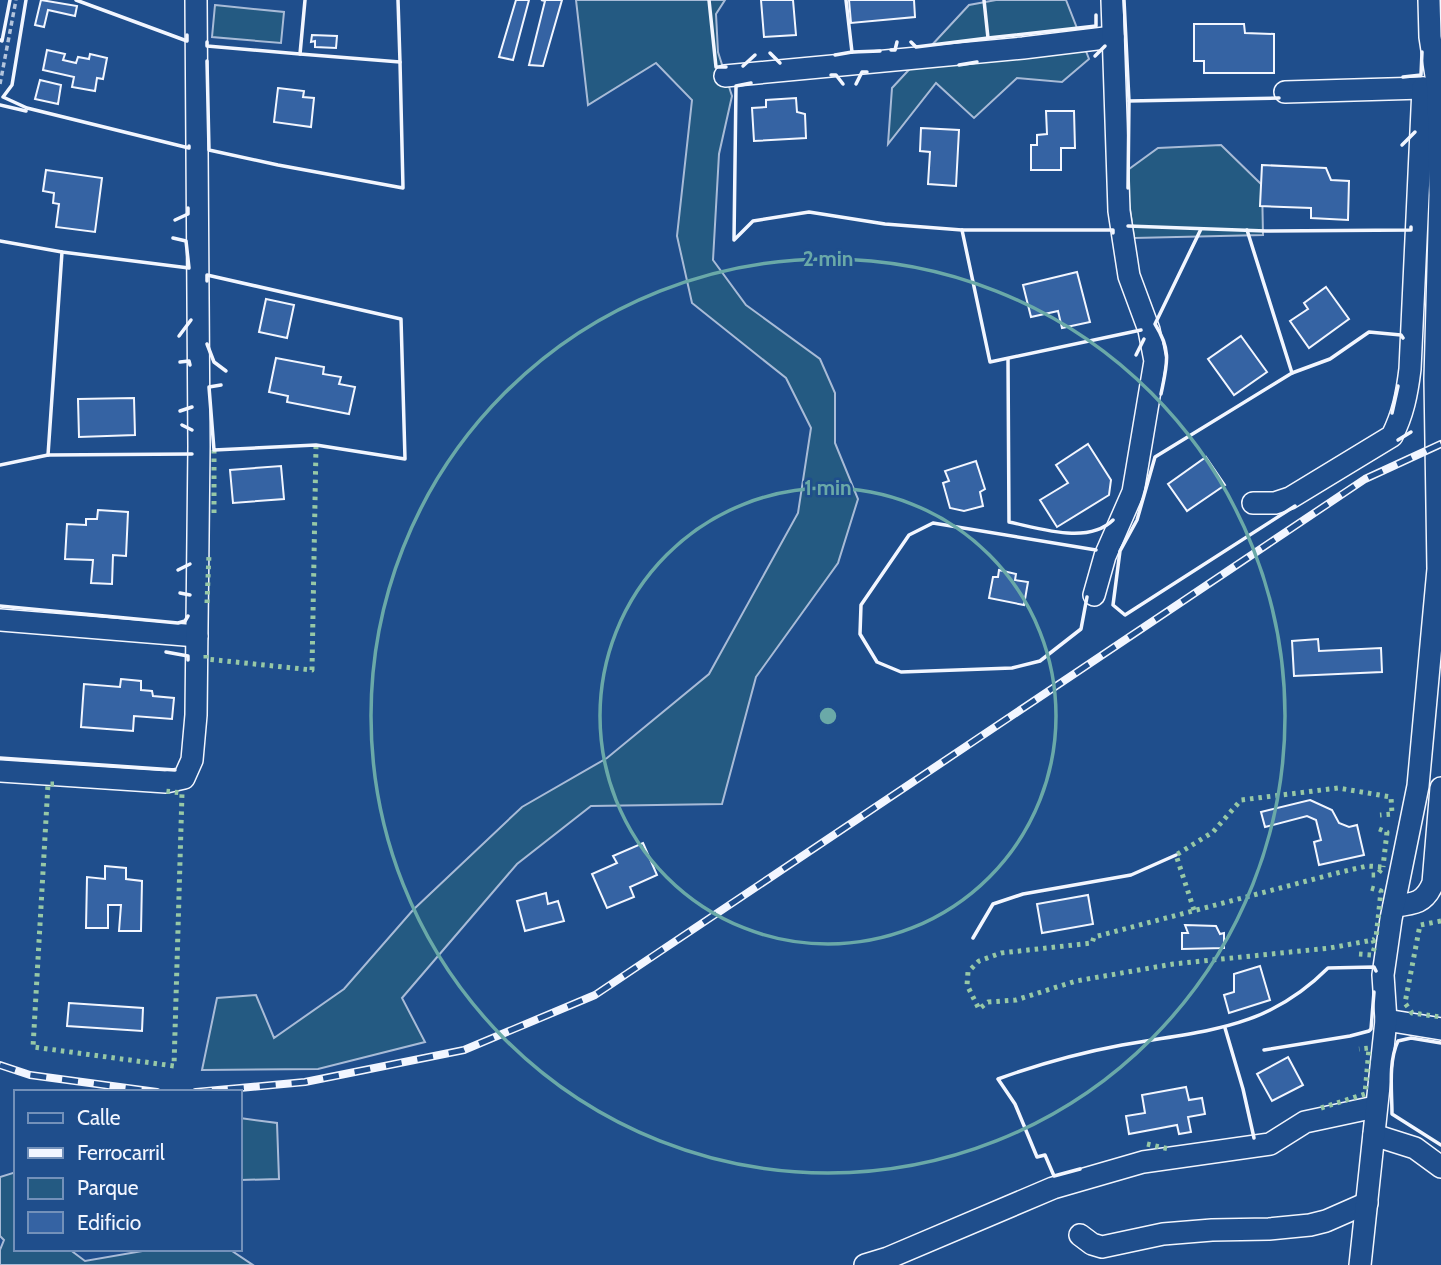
<svg xmlns="http://www.w3.org/2000/svg" width="1441" height="1265" viewBox="0 0 1441 1265" font-family="Cabin,sans-serif">
  <style>
    .green { fill: #245a82; stroke: #a8bbd7; stroke-width: 2 }
    .building { fill: #3563a3; stroke: #f2f6ff; stroke-width: 2 }
    .lines { fill: none; stroke-linecap: round; stroke-linejoin: round }
    .minor-casing { stroke: #f2f6ff; stroke-width: 24 }
    .path { stroke: #b3c4dc; stroke-width: 3.5; stroke-dasharray: 5 3.5; stroke-linecap: butt }
    .minor { stroke: #1f4e8c; stroke-width: 21 }
    .rail-casing { stroke: #f2f6ff; stroke-width: 8 }
    .rail { stroke: #1f4e8c; stroke-width: 5; stroke-dasharray: 16; stroke-linecap: butt }
    .hedge { stroke: #97c8a6; stroke-width: 5; stroke-dasharray: 3.5 5; stroke-linecap: butt }
    .wall { stroke: #f2f6ff; stroke-width: 3.5 }
    .ring { fill: none; stroke: #6aa9a8; stroke-width: 3.5 }
    .centre { fill: #6aa9a8; stroke: #1f4e8c; stroke-width: 3.5 }
    .ring-label { font-size: 21px; text-anchor: middle; font-weight: bold; fill: #6aa9a8; stroke: #1f4e8c; stroke-width: 5; stroke-linejoin: round; paint-order: stroke }
  </style>
  <rect width="100%" height="100%" fill="#1f4e8c"/>
  <g class="green">
    <path d="M 576,0 L 725,0 L 716,14 L 718,52 L 732,96 L 719,154 L 713,260 L 746,305 L 820,359 L 835,393 L 835,443 L 858,499 L 838,563 L 756,677 L 722,804 L 591,806 L 517,864 L 402,998 L 425,1042 L 318,1069 L 202,1070 L 217,998 L 256,995 L 274,1038 L 344,989 L 413,910 L 522,807 L 607,758 L 709,674 L 798,513 L 811,428 L 786,378 L 692,303 L 677,236 L 692,100 L 656,63 L 588,105 Z"/>
    <path d="M 996,0 L 1066,0 L 1089,59 L 1062,82 L 1017,78 L 974,118 L 936,83 L 888,144 L 892,88 L 969,5 Z"/>
    <path d="M 215,5 L 284,12 L 281,43 L 212,37 Z"/>
    <path d="M 1221,145 L 1262,185 L 1263,235 L 1134,238 L 1125,172 L 1158,148 Z"/>
    <path d="M 240,1118 L 277,1123 L 279,1179 L 240,1180 Z"/>
    <path d="M 16,1172 L 16,1249 L 69,1249 L 85,1261 L 154,1249 L 229,1249 L 253,1265 L 0,1265 L 0,1250 L 4,1240 L 0,1236 L 0,1177 Z"/>
  </g>
  <g class="building">
    <path d="M 41,0 L 77,6 L 75,16 L 48,10 L 44,27 L 35,25 Z"/>
    <path d="M 516,0 L 529,0 L 513,60 L 499,57 Z"/>
    <path d="M 541,0 L 562,0 L 543,66 L 529,65 L 545,1 Z"/>
    <path d="M 761,0 L 793,0 L 796,35 L 764,37 Z"/>
    <path d="M 849,0 L 914,0 L 915,17 L 851,23 Z"/>
    <path d="M 1194,24 L 1244,24 L 1245,33 L 1274,34 L 1274,73 L 1204,73 L 1204,61 L 1194,61 Z"/>
    <path d="M 312,35 L 337,36 L 336,48 L 315,47 L 315,41 L 311,42 Z"/>
    <path d="M 47,50 L 65,54 L 63,60 L 76,63 L 78,57 L 89,59 L 90,54 L 107,58 L 103,79 L 97,78 L 95,91 L 72,87 L 74,77 L 43,70 Z"/>
    <path d="M 40,80 L 61,85 L 58,104 L 35,99 Z"/>
    <path d="M 278,88 L 304,91 L 303,97 L 314,98 L 311,127 L 274,122 Z"/>
    <path d="M 796,98 L 797,112 L 805,114 L 806,138 L 754,141 L 752,108 L 766,107 L 766,100 Z"/>
    <path d="M 1046,111 L 1074,111 L 1075,148 L 1061,148 L 1061,170 L 1031,170 L 1031,145 L 1037,145 L 1037,135 L 1047,134 Z"/>
    <path d="M 921,128 L 959,130 L 956,186 L 928,184 L 930,152 L 920,151 Z"/>
    <path d="M 1262,165 L 1326,168 L 1331,180 L 1349,181 L 1348,220 L 1311,218 L 1311,208 L 1260,206 Z"/>
    <path d="M 46,170 L 102,178 L 95,232 L 56,227 L 59,204 L 53,203 L 54,193 L 43,191 Z"/>
    <path d="M 1077,272 L 1090,322 L 1062,328 L 1058,311 L 1031,317 L 1023,285 Z"/>
    <path d="M 1326,287 L 1349,319 L 1309,348 L 1290,321 L 1308,309 L 1304,303 Z"/>
    <path d="M 266,299 L 294,305 L 287,338 L 259,332 Z"/>
    <path d="M 1241,336 L 1267,372 L 1234,395 L 1208,359 Z"/>
    <path d="M 276,358 L 324,367 L 323,374 L 341,377 L 339,384 L 355,387 L 349,414 L 287,402 L 288,396 L 269,392 Z"/>
    <path d="M 134,398 L 135,435 L 79,437 L 78,399 Z"/>
    <path d="M 1088,444 L 1111,480 L 1109,495 L 1057,527 L 1040,500 L 1068,483 L 1056,465 Z"/>
    <path d="M 1206,457 L 1225,485 L 1187,511 L 1168,484 Z"/>
    <path d="M 976,461 L 985,489 L 980,492 L 983,506 L 964,511 L 950,508 L 943,483 L 949,481 L 945,471 Z"/>
    <path d="M 281,466 L 284,499 L 233,503 L 230,470 Z"/>
    <path d="M 98,510 L 128,512 L 126,556 L 113,555 L 112,584 L 91,583 L 93,560 L 65,559 L 67,524 L 86,525 L 86,519 L 97,519 Z"/>
    <path d="M 999,570 L 1016,574 L 1015,580 L 1028,582 L 1024,605 L 989,598 L 993,577 L 998,577 Z"/>
    <path d="M 1318,639 L 1319,651 L 1381,648 L 1382,672 L 1294,676 L 1292,641 Z"/>
    <path d="M 121,679 L 141,681 L 141,690 L 152,691 L 153,696 L 174,698 L 172,719 L 134,716 L 133,731 L 81,727 L 84,684 L 120,687 Z"/>
    <path d="M 1310,800 L 1332,810 L 1339,823 L 1349,827 L 1357,825 L 1364,855 L 1319,865 L 1314,842 L 1321,840 L 1316,820 L 1307,816 L 1265,827 L 1261,812 Z"/>
    <path d="M 643,843 L 657,875 L 630,887 L 634,897 L 607,908 L 592,874 L 617,863 L 613,856 Z"/>
    <path d="M 105,866 L 126,868 L 126,879 L 142,881 L 141,931 L 119,931 L 121,905 L 108,905 L 108,928 L 86,928 L 87,877 L 105,879 Z"/>
    <path d="M 546,893 L 548,904 L 558,901 L 564,921 L 525,931 L 517,901 Z"/>
    <path d="M 1088,895 L 1093,924 L 1042,933 L 1037,904 Z"/>
    <path d="M 1185,925 L 1216,926 L 1220,934 L 1224,933 L 1224,948 L 1182,949 L 1182,933 L 1188,933 Z"/>
    <path d="M 1260,966 L 1270,1000 L 1229,1013 L 1224,995 L 1234,992 L 1234,974 Z"/>
    <path d="M 69,1003 L 143,1008 L 142,1031 L 67,1026 Z"/>
    <path d="M 1288,1057 L 1303,1085 L 1272,1101 L 1257,1074 Z"/>
    <path d="M 1186,1087 L 1189,1100 L 1202,1098 L 1205,1114 L 1188,1117 L 1191,1132 L 1179,1134 L 1177,1125 L 1129,1134 L 1126,1116 L 1145,1113 L 1142,1095 Z"/>
  </g>
  <g class="lines">
    <defs>
      <g id="minor">
        <path d="M 725,76 L 1023,48 L 1113,37"/>
        <path d="M 1285,92 L 1423,88 L 1436,89"/>
        <path d="M 1253,503 L 1275,503 L 1290,498 L 1392,436 C 1403,414 1407,394 1410,369 L 1423,88"/>
        <path d="M 1094,595 L 1105,556 L 1133,492 L 1155,361 L 1149,330 L 1129,276 L 1119,211 L 1112,0"/>
        <path d="M 0,620 L 197,636"/>
        <path d="M 0,771 L 166,782 L 184,778 L 192,760 L 196,715 L 199,446 L 196,0"/>
        <path d="M 1394,906 C 1414,904 1425,903 1433,883 L 1441,788"/>
        <path d="M 1386,1020 L 1441,1029"/>
        <path d="M 1374,1135 L 1415,1148 L 1441,1167"/>
        <path d="M 1080,1235 L 1092,1244 L 1102,1247 L 1163,1234 L 1212,1230 L 1269,1229 L 1310,1225 L 1326,1221 L 1367,1203"/>
        <path d="M 865,1265 L 888,1258 L 1053,1188 L 1143,1162 L 1270,1144 L 1305,1122 L 1375,1107"/>
        <path d="M 1360,1265 L 1386,1020 L 1383,975 L 1391,919 L 1418,786 L 1438,569 L 1435,379 L 1440,195 L 1438,89 L 1430,37 L 1429,0"/>
      </g>
    </defs>
    <use href="#minor" class="minor-casing"/>
    <path class="path" d="M 0,84 L 16,0"/>
    <use href="#minor" class="minor"/>
    <defs>
      <g id="rail">
        <path d="M 0,1065 L 30,1075 L 157,1092"/>
        <path d="M 196,1092 L 305,1082 L 464,1050 L 595,995 L 1365,479 L 1441,444"/>
      </g>
    </defs>
    <use href="#rail" class="rail-casing"/>
    <use href="#rail" class="rail"/>
    <g class="hedge">
      <path d="M 214,450 L 214,516"/>
      <path d="M 207,603 L 209,554"/>
      <path d="M 206,655 L 206,659 L 312,670 L 316,445"/>
      <path d="M 54,784 L 48,784 L 33,1047 L 174,1066 L 182,793 L 165,791"/>
      <path d="M 1379,829 L 1387,832 L 1383,867"/>
      <path d="M 1371,888 L 1381,891 L 1376,938 L 1373,940"/>
      <path d="M 1194,910 L 1176,855 L 1213,832 L 1241,800 L 1338,788 L 1391,797 L 1392,814 L 1380,815"/>
      <path d="M 1441,921 L 1420,925 L 1405,1003 L 1412,1013 L 1441,1017"/>
      <path d="M 1359,954 L 1372,955 L 1375,946 L 1373,940 L 1330,948 L 1173,964 L 1076,981 L 1016,1000 L 988,1002 L 979,1009 L 967,985 L 968,972 L 979,961 L 1001,953 L 1092,943 L 1094,937 L 1341,872 L 1367,866 L 1383,867 L 1377,875 L 1371,875"/>
      <path d="M 1321,1108 L 1365,1094 L 1369,1048 L 1359,1049"/>
      <path d="M 1147,1144 L 1169,1149"/>
    </g>
    <g class="wall">
      <path d="M 26,0 L 12,85 L 3,97 L 27,108 L 189,148 L 189,146"/>
      <path d="M 76,0 L 187,41 L 187,35"/>
      <path d="M 305,0 L 300,54 L 400,62 L 398,0"/>
      <path d="M 709,0 L 716,67 L 726,67"/>
      <path d="M 846,0 L 852,52 L 880,51"/>
      <path d="M 1124,0 L 1129,101 L 1279,98"/>
      <path d="M 988,38 L 1096,26 L 1096,15"/>
      <path d="M 0,40 L 2,41 L 10,0"/>
      <path d="M 207,42 L 207,46 L 300,54"/>
      <path d="M 911,42 L 916,47 L 988,38 L 984,0"/>
      <path d="M 891,50 L 895,50 L 897,42"/>
      <path d="M 770,53 L 780,63"/>
      <path d="M 835,55 L 852,52"/>
      <path d="M 1095,56 L 1105,46"/>
      <path d="M 207,61 L 209,150 L 278,165 L 403,188 L 400,62"/>
      <path d="M 959,65 L 977,62"/>
      <path d="M 743,66 L 755,55"/>
      <path d="M 831,75 L 836,75 L 843,84"/>
      <path d="M 1403,77 L 1421,75 L 1422,52"/>
      <path d="M 751,83 L 736,86 L 734,240 L 753,221 L 809,212 L 885,224 L 962,230 L 1113,230 L 1113,233"/>
      <path d="M 856,84 L 862,72 L 867,72"/>
      <path d="M 0,105 L 26,111"/>
      <path d="M 1402,145 L 1415,132"/>
      <path d="M 1128,188 L 1129,101"/>
      <path d="M 175,220 L 188,214 L 188,208"/>
      <path d="M 1128,226 L 1266,231 L 1411,230 L 1411,227"/>
      <path d="M 962,230 L 990,362 L 1141,330"/>
      <path d="M 1247,230 L 1292,373"/>
      <path d="M 0,241 L 62,252 L 189,268 L 186,241 L 173,238"/>
      <path d="M 62,252 L 48,455 L 192,454"/>
      <path d="M 207,281 L 207,275 L 401,319 L 405,459 L 316,445 L 214,450 L 209,387 L 221,385"/>
      <path d="M 179,336 L 191,320"/>
      <path d="M 207,344 L 214,362 L 226,371"/>
      <path d="M 1136,355 L 1144,339"/>
      <path d="M 1008,359 L 1009,522 C 1039,528 1088,545 1113,520"/>
      <path d="M 180,362 L 189,361 L 190,365"/>
      <path d="M 1161,394 C 1167,364 1172,351 1155,324 L 1201,229"/>
      <path d="M 180,411 L 192,407"/>
      <path d="M 1392,413 L 1398,386"/>
      <path d="M 182,425 L 192,430"/>
      <path d="M 1398,440 L 1411,432"/>
      <path d="M 0,465 L 48,455"/>
      <path d="M 1295,506 L 1125,615 L 1113,605 L 1120,551 L 1137,520 L 1155,457 L 1292,373 L 1330,359 L 1369,332 L 1401,335 L 1403,338"/>
      <path d="M 178,570 L 190,564"/>
      <path d="M 180,593 L 190,595"/>
      <path d="M 1087,597 L 1081,629 L 1040,661 L 1012,668 L 901,672 L 877,662 L 860,634 L 861,605 L 909,535 L 933,523 L 1096,550"/>
      <path d="M 0,606 L 178,623 L 185,621 L 188,616"/>
      <path d="M 166,652 L 188,656 L 188,660"/>
      <path d="M 0,758 L 175,770"/>
      <path d="M 973,938 L 993,904 L 1023,894 L 1131,875 L 1176,855"/>
      <path d="M 1225,1028 L 1243,1089 L 1254,1138"/>
      <path d="M 1441,1043 L 1411,1038 L 1398,1041 C 1388,1062 1392,1092 1392,1114 L 1441,1145"/>
      <path d="M 1264,1050 L 1350,1036 L 1369,1031 L 1371,1029 L 1374,992"/>
      <path d="M 1080,1169 L 1054,1176 L 1045,1155 L 1037,1157 L 1015,1104 L 998,1079 C 1039,1064 1079,1053 1122,1045 C 1204,1030 1265,1031 1328,968 L 1374,967 L 1376,971"/>
    </g>
  </g>
  <g class="ring">
    <circle cx="828" cy="716" r="228"/>
    <circle cx="828" cy="716" r="457"/>
  </g>
  <circle cx="828" cy="716" r="10" class="centre"/>
  <g class="ring-label">
    <text x="828" y="266">2 min</text>
    <text x="828" y="495">1 min</text>
  </g>
  <rect x="14" y="1090" width="228" height="161" fill="#1f4e8c" stroke="#7391ba" stroke-width="2"/>
  <rect x="28" y="1113" width="35" height="10" fill="#1f4e8c" stroke="#7391ba" stroke-width="2"/>
  <text x="77" y="1125" font-size="21" fill="#f2f6ff">Calle</text>
  <rect x="28" y="1148" width="35" height="10" fill="#f2f6ff" stroke="#7391ba" stroke-width="2"/>
  <text x="77" y="1160" font-size="21" fill="#f2f6ff">Ferrocarril</text>
  <rect x="28" y="1178" width="35" height="21" fill="#245a82" stroke="#7391ba" stroke-width="2"/>
  <text x="77" y="1195" font-size="21" fill="#f2f6ff">Parque</text>
  <rect x="28" y="1212" width="35" height="21" fill="#3563a3" stroke="#7391ba" stroke-width="2"/>
  <text x="77" y="1230" font-size="21" fill="#f2f6ff">Edificio</text>
</svg>
